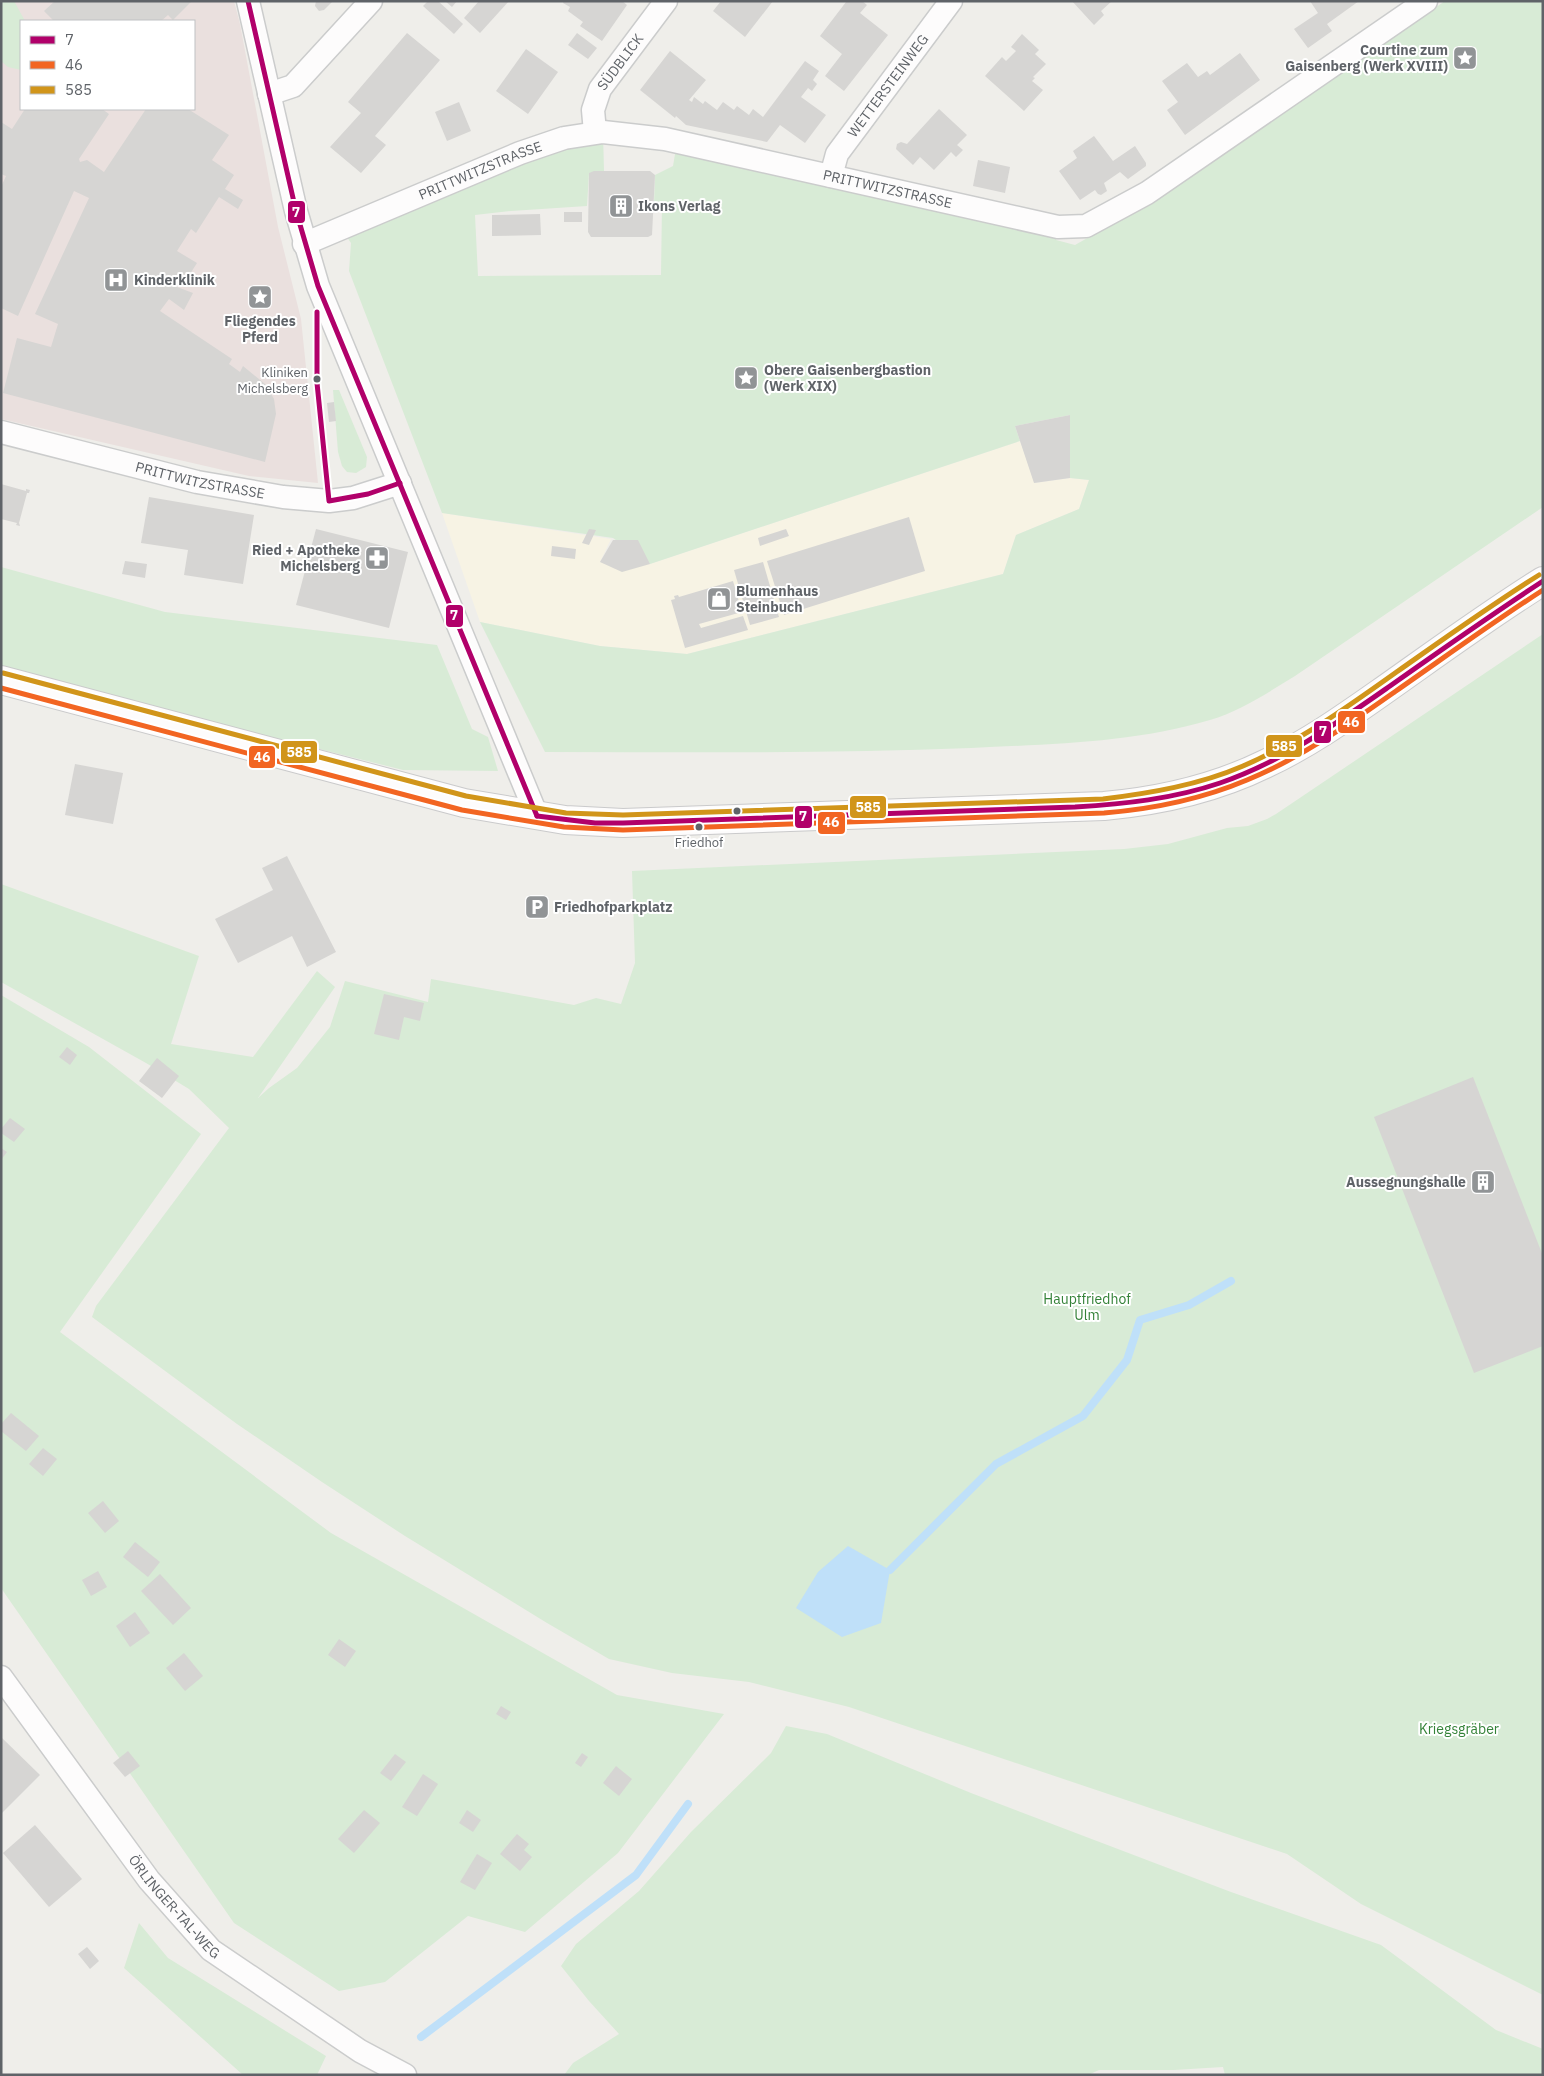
<svg xmlns="http://www.w3.org/2000/svg" width="1544" height="2076" viewBox="0 0 1544 2076" font-family="'IBM Plex Sans',sans-serif">
  <style>
    .commercial { fill: #f7f3e4 }
    .medical { fill: #eae0de; fill-rule: evenodd }
    .green { fill: #d8ebd6 }
    .water { fill: #bfe0f9 }
    .lines { fill: none; stroke-linecap: round; stroke-linejoin: round }
    .stream { stroke: #bfe0f9; stroke-width: 8 }
    .building { fill: #d6d5d3 }
    .street-casing { stroke: #cbcccc; stroke-width: 25 }
    .secondary-casing { stroke: #cacacb; stroke-width: 30 }
    .street { stroke: #fdfcfc; stroke-width: 22 }
    .secondary { stroke: #fdfcfc; stroke-width: 28 }
    .bus-1-casing { stroke: #fff; stroke-width: 9 }
    .bus-2-casing { stroke: #fff; stroke-width: 9 }
    .bus-3-casing { stroke: #fff; stroke-width: 9 }
    .bus-1 { stroke: #b1006a; stroke-width: 5 }
    .bus-2 { stroke: #f26522; stroke-width: 5 }
    .bus-3 { stroke: #d1951a; stroke-width: 5 }
    .bus-dot { fill: #5f6368; stroke: #fff; stroke-width: 2 }
    .labels { text-anchor: middle; dominant-baseline: central; stroke-width: 4; stroke-linejoin: round; paint-order: stroke }
    .bus-label { font-size: 13px; fill: #5f6368; stroke: #fff; text-anchor: end }
    .poi-label { font-size: 14px; font-weight: bold; fill: #5f6368; stroke: #fff; text-anchor: start }
    .street-label { font-size: 14px; fill: #5f6368; stroke: #fff }
    .park-label { font-size: 14px; fill: #348238; stroke: #fff }
    .line-badge { stroke: #fff; stroke-width: 2 }
    .badge-label { font-size: 14px; text-anchor: middle; font-weight: bold; fill: #fff }
  </style>
  <rect width="100%" height="100%" fill="#efeeea"/>
  <path class="commercial" d="M 1020,441 L 1035,483 L 1070,478 L 1089,480 L 1079,509 L 1016,535 L 1003,574 L 687,654 L 600,646 L 480,622 L 442,513 L 611,539 L 600,562 L 650,564 Z"/>
  <path class="medical" d="M 1,1 L 234,1 L 240,24 L 278,227 L 301,319 L 318,483 L 249,476 L 1,419 ZM 21,21 L 194,21 L 194,109 L 21,109 Z"/>
  <g class="green">
    <path d="M 1,1 L 14,1 L 25,21 L 21,21 L 21,70 L 8,67 L 1,61 Z"/>
    <path d="M 1445,1 L 1543,1 L 1543,507 L 1295,676 C 1269,692 1240,711 1210,720 C 1133,743 1051,744 971,748 C 829,754 687,752 545,752 L 480,622 L 600,646 L 687,654 L 1003,574 L 1016,535 L 1079,509 L 1089,480 L 1070,478 L 1070,415 L 1015,426 L 1020,441 L 650,564 L 613,538 L 442,513 L 349,271 L 351,243 L 342,230 L 603,132 L 604,171 L 589,173 L 587,206 L 511,211 L 475,215 L 478,276 L 661,275 L 662,205 L 654,203 L 655,175 L 673,166 L 677,142 L 1058,227 L 1056,240 L 1075,245 L 1148,204 Z"/>
    <path d="M 333,390 L 339,390 L 367,457 L 366,467 L 356,473 L 347,472 L 342,466 L 338,452 Z"/>
    <path d="M 1,567 L 165,612 L 437,645 L 472,729 L 488,737 L 498,771 L 403,770 L 227,726 L 1,676 Z"/>
    <path d="M 1543,634 L 1543,1995 L 1361,1904 L 1287,1854 L 849,1707 L 749,1682 L 672,1673 L 609,1659 L 547,1623 L 405,1536 L 322,1482 L 237,1424 L 92,1317 L 96,1306 L 229,1128 L 189,1089 L 146,1063 L 1,982 L 1,884 L 199,956 L 171,1044 L 253,1057 L 317,971 L 335,987 L 258,1098 L 269,1088 L 297,1068 L 330,1027 L 345,981 L 428,1002 L 431,979 L 574,1005 L 596,998 L 621,1004 L 635,963 L 632,871 L 1124,849 L 1168,844 L 1227,828 L 1248,826 L 1267,819 L 1276,814 Z"/>
    <path d="M 1,995 L 89,1047 L 201,1134 L 60,1332 L 331,1533 L 617,1695 L 724,1714 L 618,1853 L 525,1932 L 468,1916 L 385,1982 L 339,1991 L 234,1923 L 1,1588 Z"/>
    <path d="M 786,1726 L 827,1734 L 971,1793 L 1231,1892 L 1381,1945 L 1496,2030 L 1543,2049 L 1543,2075 L 1225,2075 L 1223,2067 L 1174,2070 L 1099,2070 L 1088,2075 L 564,2075 L 573,2063 L 619,2034 L 589,2001 L 561,1966 L 576,1944 L 639,1891 L 691,1832 L 771,1753 Z"/>
    <path d="M 139,1923 L 168,1958 L 326,2056 L 317,2075 L 243,2075 L 124,1968 Z"/>
  </g>
  <path class="water" d="M 848,1546 L 890,1570 L 881,1623 L 842,1637 L 796,1608 L 818,1572 Z"/>
  <g class="lines">
    <g class="stream">
      <path d="M 890,1570 L 996,1464 L 1083,1416 L 1127,1360 L 1140,1320 L 1189,1305 L 1231,1281"/>
      <path d="M 421,2037 L 636,1875 L 688,1804"/>
    </g>
  </g>
  <g class="building">
    <path d="M 55,1 L 192,1 L 173,20 L 168,15 L 161,21 L 54,21 L 44,11 Z"/>
    <path d="M 316,1 L 333,1 L 324,10 L 319,11 L 315,6 Z"/>
    <path d="M 428,1 L 438,1 L 463,24 L 454,34 L 423,6 Z"/>
    <path d="M 445,1 L 457,1 L 452,7 Z"/>
    <path d="M 479,1 L 509,1 L 480,33 L 464,18 Z"/>
    <path d="M 564,1 L 622,1 L 627,5 L 602,41 L 580,26 L 583,22 L 568,11 L 570,7 L 563,3 Z"/>
    <path d="M 721,1 L 773,1 L 745,37 L 713,11 Z"/>
    <path d="M 862,1 L 867,5 L 860,13 L 888,35 L 844,91 L 825,76 L 842,54 L 820,36 L 846,2 Z"/>
    <path d="M 1072,1 L 1112,1 L 1101,11 L 1104,15 L 1094,25 Z"/>
    <path d="M 1310,1 L 1359,1 L 1327,24 L 1332,31 L 1308,48 L 1294,29 L 1318,13 Z"/>
    <path d="M 407,33 L 440,60 L 375,136 L 386,145 L 361,173 L 330,147 L 361,113 L 348,102 Z"/>
    <path d="M 577,33 L 597,48 L 588,59 L 568,45 Z"/>
    <path d="M 1022,34 L 1039,50 L 1035,54 L 1046,64 L 1033,77 L 1035,78 L 1032,81 L 1043,90 L 1024,111 L 985,76 L 1002,57 L 1006,61 L 1016,51 L 1011,47 Z"/>
    <path d="M 526,49 L 558,72 L 528,114 L 496,91 Z"/>
    <path d="M 670,51 L 706,80 L 689,100 L 692,102 L 694,97 L 703,104 L 705,101 L 717,110 L 723,102 L 734,110 L 737,106 L 749,115 L 753,109 L 763,117 L 805,61 L 819,71 L 813,80 L 817,84 L 812,91 L 808,88 L 801,97 L 826,115 L 805,143 L 780,125 L 767,142 L 686,125 L 676,116 L 675,118 L 640,90 Z"/>
    <path d="M 1240,53 L 1260,80 L 1185,135 L 1167,110 L 1178,102 L 1162,81 L 1187,63 L 1198,77 L 1207,71 L 1210,75 Z"/>
    <path d="M 459,102 L 471,131 L 447,141 L 435,112 Z"/>
    <path d="M 25,109 L 102,109 L 109,114 L 79,159 L 80,162 L 87,160 L 104,172 L 146,109 L 188,109 L 229,135 L 212,160 L 234,175 L 225,189 L 243,200 L 238,209 L 219,197 L 196,233 L 191,229 L 177,251 L 197,263 L 190,274 L 186,272 L 177,287 L 193,293 L 184,310 L 169,299 L 160,311 L 232,359 L 229,364 L 240,372 L 243,366 L 265,384 L 274,399 L 276,414 L 265,462 L 3,393 L 17,338 L 51,347 L 58,324 L 35,314 L 89,198 L 74,191 L 18,316 L 1,308 L 1,187 L 6,176 L 1,174 L 1,122 L 12,129 Z"/>
    <path d="M 939,109 L 967,135 L 957,145 L 963,150 L 956,157 L 951,152 L 934,170 L 920,157 L 913,165 L 896,149 L 897,144 L 901,142 L 907,144 Z"/>
    <path d="M 1094,136 L 1113,161 L 1135,146 L 1146,163 L 1146,166 L 1128,179 L 1120,172 L 1104,183 L 1107,191 L 1101,195 L 1098,194 L 1095,190 L 1080,200 L 1059,171 L 1077,158 L 1073,151 Z"/>
    <path d="M 978,160 L 1010,167 L 1005,193 L 973,186 Z"/>
    <path d="M 594,171 L 650,171 L 655,175 L 652,235 L 648,237 L 591,237 L 588,232 L 589,173 Z"/>
    <rect x="564" y="212" width="18" height="10"/>
    <path d="M 540,214 L 541,235 L 492,236 L 492,215 Z"/>
    <path d="M 334,402 L 336,421 L 329,422 L 327,403 Z"/>
    <path d="M 1070,415 L 1070,478 L 1034,483 L 1015,426 Z"/>
    <path d="M 1,484 L 26,491 L 26,489 L 30,490 L 29,493 L 27,493 L 19,523 L 20,526 L 16,525 L 17,523 L 1,519 Z"/>
    <path d="M 149,497 L 254,515 L 243,584 L 184,575 L 188,550 L 141,543 Z"/>
    <path d="M 909,517 L 925,571 L 784,615 L 767,561 Z"/>
    <path d="M 316,529 L 408,552 L 389,628 L 296,605 Z"/>
    <path d="M 589,529 L 596,530 L 589,545 L 582,543 Z"/>
    <path d="M 786,529 L 789,536 L 760,546 L 758,538 Z"/>
    <path d="M 613,540 L 638,540 L 650,564 L 622,572 L 600,562 Z"/>
    <path d="M 552,546 L 576,549 L 575,559 L 551,556 Z"/>
    <path d="M 125,561 L 147,564 L 145,578 L 122,574 Z"/>
    <path d="M 763,562 L 779,617 L 750,625 L 734,570 Z"/>
    <path d="M 733,581 L 742,612 L 699,624 L 701,628 L 743,616 L 748,630 L 685,648 L 671,600 L 675,599 L 674,596 L 678,595 L 679,597 Z"/>
    <path d="M 75,764 L 123,773 L 113,824 L 65,815 Z"/>
    <path d="M 287,856 L 336,952 L 307,967 L 292,936 L 238,963 L 215,919 L 273,890 L 262,868 Z"/>
    <path d="M 384,994 L 424,1003 L 420,1021 L 404,1017 L 399,1040 L 374,1034 Z"/>
    <path d="M 67,1047 L 77,1055 L 70,1065 L 59,1057 Z"/>
    <path d="M 157,1058 L 179,1076 L 162,1098 L 139,1081 Z"/>
    <path d="M 1473,1077 L 1543,1256 L 1543,1346 L 1474,1373 L 1374,1117 Z"/>
    <path d="M 10,1118 L 25,1129 L 14,1142 L 1,1133 L 1,1129 Z"/>
    <path d="M 1,1148 L 7,1152 L 1,1160 Z"/>
    <path d="M 11,1413 L 39,1436 L 26,1451 L 1,1431 L 1,1424 Z"/>
    <path d="M 43,1448 L 57,1459 L 43,1476 L 29,1464 Z"/>
    <path d="M 103,1501 L 119,1521 L 105,1533 L 88,1513 Z"/>
    <path d="M 135,1542 L 160,1562 L 148,1577 L 123,1557 Z"/>
    <path d="M 98,1571 L 107,1587 L 91,1596 L 82,1580 Z"/>
    <path d="M 160,1574 L 191,1608 L 173,1625 L 141,1591 Z"/>
    <path d="M 135,1612 L 150,1633 L 130,1647 L 116,1626 Z"/>
    <path d="M 339,1639 L 356,1651 L 345,1667 L 328,1655 Z"/>
    <path d="M 184,1653 L 203,1676 L 185,1691 L 166,1668 Z"/>
    <path d="M 501,1706 L 511,1712 L 506,1720 L 496,1714 Z"/>
    <path d="M 1,1737 L 40,1775 L 1,1814 Z"/>
    <path d="M 128,1751 L 140,1766 L 125,1777 L 113,1763 Z"/>
    <path d="M 582,1753 L 588,1757 L 581,1767 L 575,1763 Z"/>
    <path d="M 395,1754 L 406,1762 L 391,1781 L 380,1773 Z"/>
    <path d="M 616,1766 L 632,1779 L 619,1796 L 603,1783 Z"/>
    <path d="M 423,1774 L 438,1784 L 417,1816 L 402,1807 Z"/>
    <path d="M 364,1810 L 380,1823 L 354,1853 L 338,1839 Z"/>
    <path d="M 467,1810 L 481,1820 L 473,1832 L 459,1823 Z"/>
    <path d="M 35,1825 L 82,1879 L 49,1907 L 3,1853 Z"/>
    <path d="M 517,1834 L 529,1844 L 524,1850 L 532,1857 L 520,1871 L 500,1854 Z"/>
    <path d="M 477,1854 L 492,1863 L 475,1890 L 460,1882 Z"/>
    <path d="M 87,1947 L 99,1961 L 90,1969 L 78,1954 Z"/>
  </g>
  <g class="lines">
    <defs>
      <g id="street">
        <path d="M 248,1 L 296,211 L 318,286 L 537,816"/>
        <path d="M 269,94 L 293,86 L 371,1"/>
        <path id="s1" d="M 595,132 L 593,110 L 600,89 L 666,1"/>
        <path id="s2" d="M 831,176 L 837,154 L 951,1"/>
        <path id="s3" d="M 304,244 L 520,153 L 564,138 L 603,132 L 665,139 L 1058,227 L 1086,226 L 1147,193 L 1426,1"/>
        <path id="s4" d="M 1,432 L 197,482 L 283,497 L 329,501 L 353,498 L 400,483"/>
        <path id="s5" d="M 1,1677 L 149,1880 L 211,1950 L 360,2051 L 405,2075"/>
      </g>
      <path id="secondary" d="M 1,680 L 464,803 L 565,820 L 623,823 L 1104,806 C 1160,801 1214,789 1265,764 C 1306,745 1343,719 1380,693 C 1434,655 1487,616 1543,581"/>
    </defs>
    <use href="#street" class="street-casing"/>
    <use href="#secondary" class="secondary-casing"/>
    <use href="#street" class="street"/>
    <use href="#secondary" class="secondary"/>
    <defs>
      <g id="bus-1">
        <path d="M 248,1 L 296,211 L 318,286 L 537,816"/>
        <path d="M 317,312 L 317,383 L 329,501 L 368,494 L 400,483"/>
        <path d="M 537,816 L 595,823 L 623,823 L 1075,807 C 1124,804 1173,799 1220,783 C 1282,762 1337,723 1390,686 C 1441,650 1491,615 1543,581"/>
      </g>
      <path id="bus-2" d="M 1,688 L 462,810 L 564,827 L 623,830 L 1104,813 C 1153,809 1202,799 1247,780 C 1301,758 1349,724 1396,691 C 1445,657 1493,622 1543,590"/>
      <path id="bus-3" d="M 3,673 L 466,796 L 566,813 L 623,815 L 1103,799 C 1151,793 1199,785 1243,766 C 1299,742 1349,706 1398,671 C 1445,638 1491,605 1539,575"/>
    </defs>
    <use href="#bus-1" class="bus-1-casing"/>
    <use href="#bus-2" class="bus-2-casing"/>
    <use href="#bus-3" class="bus-3-casing"/>
    <use href="#bus-1" class="bus-1"/>
    <use href="#bus-2" class="bus-2"/>
    <use href="#bus-3" class="bus-3"/>
  </g>
  <defs>
    <symbol id="sight-square" viewBox="-11 -11 22 22"><rect x="-9" y="-9" width="18" height="18" rx="4" fill="#919496" stroke="#fff"/><path d="M0-6L1.8-2.2L6-1.7L2.9 1.2L3.7 5.4L0 3.3L-3.7 5.4L-2.9 1.2L-6-1.7L-1.8-2.2Z" fill="#fff"/></symbol>
    <symbol id="building-square" viewBox="-11 -11 22 22"><rect x="-9" y="-9" width="18" height="18" rx="4" fill="#919496" stroke="#fff"/><path d="M-4-6H4V6H1V3H-1V6H-4ZM-2.5-4.3h1.7v1.8h-1.7ZM.8-4.3h1.7v1.8H.8ZM-2.5-1h1.7V.8h-1.7ZM.8-1h1.7V.8H.8Z" fill="#fff"/></symbol>
    <symbol id="hospital-square" viewBox="-11 -11 22 22"><rect x="-9" y="-9" width="18" height="18" rx="4" fill="#919496" stroke="#fff"/><path d="M-5-5h3v3.5h4V-5h3V5h-3V1.5h-4V5h-3Z" fill="#fff"/></symbol>
    <symbol id="pharmacy-square" viewBox="-11 -11 22 22"><rect x="-9" y="-9" width="18" height="18" rx="4" fill="#919496" stroke="#fff"/><path d="M-2-6h4v4h4v4h-4v4h-4v-4h-4v-4h4Z" fill="#fff"/></symbol>
    <symbol id="shop-square" viewBox="-11 -11 22 22"><rect x="-9" y="-9" width="18" height="18" rx="4" fill="#919496" stroke="#fff"/><path d="M-5-2.5h2.3a2.7 3.5 0 0 1 5.4 0H5L5.5 6h-11ZM-1.5-2.5h3a1.5 2.3 0 0 0-3 0Z" fill="#fff"/></symbol>
    <symbol id="parking-square" viewBox="-11 -11 22 22"><rect x="-9" y="-9" width="18" height="18" rx="4" fill="#919496" stroke="#fff"/><path d="M-3.5-5.5H1a3.5 3.5 0 0 1 0 7H-1V5.5H-3.5ZM-1-3.4V-.6H.8a1.4 1.4 0 0 0 0-2.8Z" fill="#fff"/></symbol>
  </defs>
  <g fill-rule="evenodd">
    <use href="#sight-square" x="1451" y="44" width="28" height="28"/>
    <use href="#building-square" x="607" y="192" width="28" height="28"/>
    <use href="#hospital-square" x="102" y="266" width="28" height="28"/>
    <use href="#sight-square" x="246" y="283" width="28" height="28"/>
    <use href="#sight-square" x="732" y="364" width="28" height="28"/>
    <use href="#pharmacy-square" x="363" y="544" width="28" height="28"/>
    <use href="#shop-square" x="705" y="585" width="28" height="28"/>
    <use href="#parking-square" x="523" y="893" width="28" height="28"/>
    <use href="#building-square" x="1469" y="1168" width="28" height="28"/>
  </g>
  <g class="bus-dot">
    <circle cx="317" cy="379" r="4.5"/>
    <circle cx="737" cy="811" r="4.5"/>
    <circle cx="699" cy="827" r="4.5"/>
  </g>
  <g class="labels">
    <g class="bus-label">
      <text x="308" y="372">Kliniken<tspan x="308" dy="16">Michelsberg</tspan></text>
      <text x="699" y="842" text-anchor="middle">Friedhof</text>
    </g>
    <g class="poi-label">
      <text x="1448" y="50" text-anchor="end">Courtine zum<tspan x="1448" dy="16">Gaisenberg (Werk XVIII)</tspan></text>
      <text x="638" y="206">Ikons Verlag</text>
      <text x="134" y="280">Kinderklinik</text>
      <text x="260" y="321" text-anchor="middle">Fliegendes<tspan x="260" dy="16">Pferd</tspan></text>
      <text x="764" y="370">Obere Gaisenbergbastion<tspan x="764" dy="16">(Werk XIX)</tspan></text>
      <text x="360" y="550" text-anchor="end">Ried + Apotheke<tspan x="360" dy="16">Michelsberg</tspan></text>
      <text x="736" y="591">Blumenhaus<tspan x="736" dy="16">Steinbuch</tspan></text>
      <text x="554" y="907">Friedhofparkplatz</text>
      <text x="1466" y="1182" text-anchor="end">Aussegnungshalle</text>
    </g>
    <g class="street-label">
      <text stroke="none"><textPath href="#s1" startOffset="78">SÜDBLICK</textPath></text>
      <text stroke="none"><textPath href="#s2" startOffset="108">WETTERSTEINWEG</textPath></text>
      <text stroke="none"><textPath href="#s3" startOffset="191">PRITTWITZSTRASSE</textPath></text>
      <text stroke="none"><textPath href="#s3" startOffset="611">PRITTWITZSTRASSE</textPath></text>
      <text stroke="none"><textPath href="#s4" startOffset="205">PRITTWITZSTRASSE</textPath></text>
      <text stroke="none"><textPath href="#s5" startOffset="288">ÖRLINGER-TAL-WEG</textPath></text>
    </g>
    <g class="park-label">
      <text x="1087" y="1299">Hauptfriedhof<tspan x="1087" dy="16">Ulm</tspan></text>
      <text x="1459" y="1729">Kriegsgräber</text>
    </g>
  </g>
  <g class="line-badge">
    <rect x="287" y="200" width="19" height="24" rx="5" fill="#b1006a"/>
    <rect x="445" y="604" width="19" height="24" rx="5" fill="#b1006a"/>
    <rect x="1337" y="710" width="29" height="24" rx="5" fill="#f26522"/>
    <rect x="1313" y="720" width="19" height="24" rx="5" fill="#b1006a"/>
    <rect x="1265" y="734" width="38" height="24" rx="5" fill="#d1951a"/>
    <rect x="280" y="740" width="38" height="24" rx="5" fill="#d1951a"/>
    <rect x="248" y="745" width="28" height="24" rx="5" fill="#f26522"/>
    <rect x="849" y="795" width="38" height="24" rx="5" fill="#d1951a"/>
    <rect x="794" y="805" width="19" height="24" rx="5" fill="#b1006a"/>
    <rect x="817" y="811" width="29" height="24" rx="5" fill="#f26522"/>
  </g>
  <g class="badge-label">
    <text x="296" y="217">7</text>
    <text x="454" y="620">7</text>
    <text x="1351" y="727">46</text>
    <text x="1323" y="736">7</text>
    <text x="1284" y="751">585</text>
    <text x="299" y="757">585</text>
    <text x="262" y="762">46</text>
    <text x="868" y="812">585</text>
    <text x="803" y="821">7</text>
    <text x="831" y="827">46</text>
  </g>
  <rect width="1544" height="2076" fill="none" stroke="#5f6368" stroke-width="5"/>
  <rect x="20" y="20" width="175" height="90" fill="#ffffff" stroke="#bfc1c3"/>
  <rect x="30" y="36" width="25" height="8" fill="#b1006a" stroke="#bfc1c3"/>
  <text x="65" y="45" font-size="15" fill="#5f6368">7</text>
  <rect x="30" y="61" width="25" height="8" fill="#f26522" stroke="#bfc1c3"/>
  <text x="65" y="70" font-size="15" fill="#5f6368">46</text>
  <rect x="30" y="86" width="25" height="8" fill="#d1951a" stroke="#bfc1c3"/>
  <text x="65" y="95" font-size="15" fill="#5f6368">585</text>
</svg>
